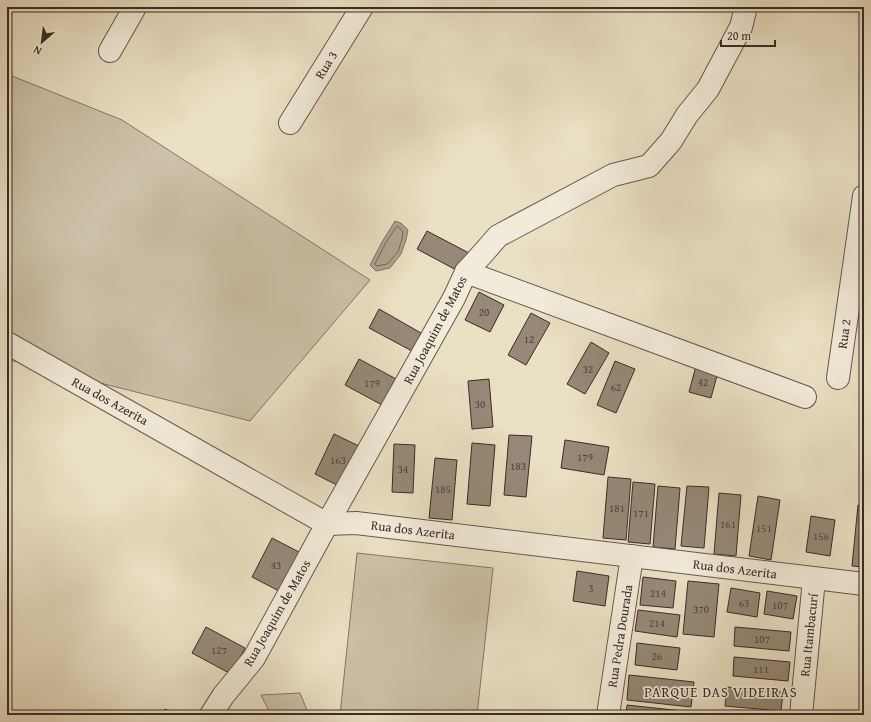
<svg xmlns="http://www.w3.org/2000/svg" width="871" height="722" viewBox="0 0 871 722" font-family="'Gentium Book Plus',serif">
  <style>
    .green { fill: #ccc1a9; stroke: #837668 }
    .water { fill: #aea28e; stroke: #807264 }
    .lines { fill: none; stroke-linecap: round; stroke-linejoin: round }
    .shore { stroke: #74665a; stroke-width: 1 }
    .building { fill: #968978; stroke: #3a2b26 }
    .minor-casing { stroke: #66584e; stroke-width: 24 }
    .minor { stroke: #f1ebd9; stroke-width: 22 }
    .labels { text-anchor: middle; dominant-baseline: central; stroke-width: 3.5; stroke-linejoin: round; paint-order: stroke }
    .number-label { font-size: 11px; fill: #51423a }
    .street-label { font-size: 13px; fill: #3a2b26; stroke: #f1ebd9 }
    .neighbourhood-label { font-size: 14px; letter-spacing: 1px; fill: #3a2b26; stroke: #f1ebd9 }
  </style>
  <rect width="100%" height="100%" fill="#eae0c4"/>
  <filter id="stains"><feTurbulence type="fractalNoise" baseFrequency=".005" numOctaves="4"/><feColorMatrix values="0 0 0 0 .2 0 0 0 0 .09 0 0 0 0 .02 0 0 0 .5 -.17"/></filter>
  <radialGradient id="worn" r=".72"><stop offset=".6" stop-color="#630" stop-opacity="0"/><stop offset="1" stop-color="#630" stop-opacity=".3"/></radialGradient>
  <g class="green">
    <path d="M 7,74 L 122,120 L 370,280 L 250,421 L 10,360 L 7,358 Z"/>
    <path d="M 357,553 L 493,568 L 477,715 L 340,715 Z"/>
    <path d="M 300,693 L 309,715 L 271,715 L 261,695 Z"/>
  </g>
  <path class="water" d="M 395,221 L 401,223 L 408,230 L 406,240 L 401,254 L 390,268 L 376,271 L 370,265 L 382,242 Z"/>
  <g class="lines">
    <path class="shore" d="M 398,226 L 403,232 L 402,239 L 398,252 L 387,264 L 377,266 L 375,264 L 385,244 L 396,227 Z"/>
  </g>
  <g class="building">
    <path d="M 427,231 L 469,253 L 460,272 L 417,249 Z"/>
    <path d="M 479,292 L 504,305 L 490,332 L 465,320 Z"/>
    <path d="M 379,309 L 421,333 L 412,351 L 369,328 Z"/>
    <path d="M 531,313 L 550,323 L 526,365 L 508,355 Z"/>
    <path d="M 591,342 L 609,353 L 585,394 L 567,384 Z"/>
    <path d="M 359,359 L 398,380 L 384,406 L 345,385 Z"/>
    <path d="M 615,361 L 635,369 L 616,413 L 597,405 Z"/>
    <path d="M 696,366 L 718,372 L 711,398 L 689,392 Z"/>
    <path d="M 489,379 L 493,427 L 472,429 L 468,381 Z"/>
    <path d="M 334,434 L 361,447 L 341,487 L 315,474 Z"/>
    <path d="M 509,435 L 532,436 L 526,497 L 504,495 Z"/>
    <path d="M 565,440 L 609,447 L 604,475 L 561,468 Z"/>
    <path d="M 472,443 L 495,445 L 490,506 L 467,504 Z"/>
    <path d="M 394,444 L 415,445 L 413,493 L 392,492 Z"/>
    <path d="M 435,458 L 457,460 L 452,520 L 429,518 Z"/>
    <path d="M 608,477 L 631,479 L 626,540 L 603,538 Z"/>
    <path d="M 633,482 L 655,484 L 650,544 L 628,542 Z"/>
    <path d="M 658,486 L 680,488 L 675,549 L 653,547 Z"/>
    <path d="M 687,486 L 709,487 L 704,548 L 681,546 Z"/>
    <path d="M 719,493 L 741,495 L 736,556 L 714,554 Z"/>
    <path d="M 758,496 L 780,500 L 771,560 L 749,556 Z"/>
    <path d="M 858,505 L 864,506 L 864,567 L 852,566 Z"/>
    <path d="M 811,516 L 835,520 L 830,556 L 806,552 Z"/>
    <path d="M 272,538 L 299,552 L 279,591 L 252,577 Z"/>
    <path d="M 577,571 L 609,576 L 605,606 L 573,601 Z"/>
    <path d="M 643,577 L 676,581 L 673,608 L 640,605 Z"/>
    <path d="M 688,581 L 719,584 L 714,637 L 683,634 Z"/>
    <path d="M 731,588 L 760,593 L 757,617 L 727,612 Z"/>
    <path d="M 767,591 L 797,596 L 793,619 L 764,614 Z"/>
    <path d="M 638,610 L 680,615 L 677,637 L 635,631 Z"/>
    <path d="M 206,627 L 245,648 L 231,674 L 192,653 Z"/>
    <path d="M 735,627 L 791,632 L 789,651 L 734,646 Z"/>
    <path d="M 637,643 L 680,648 L 677,670 L 635,665 Z"/>
    <path d="M 734,657 L 790,662 L 788,681 L 733,676 Z"/>
    <path d="M 629,675 L 694,682 L 691,707 L 627,700 Z"/>
    <path d="M 727,687 L 783,692 L 781,711 L 725,706 Z"/>
    <path d="M 627,705 L 692,712 L 691,715 L 626,715 Z"/>
    <path d="M 165,709 L 176,715 L 162,715 Z"/>
  </g>
  <g class="lines">
    <defs>
      <g id="minor">
        <path d="M 110,51 L 135,7"/>
        <path d="M 290,123 L 362,7"/>
        <path d="M 466,272 L 805,397"/>
        <path d="M 7,343 L 327,524 L 356,523 L 864,584"/>
        <path d="M 838,378 L 864,196"/>
        <path d="M 211,715 L 223,696 L 254,658 L 327,524 L 454,298 L 466,272 L 485,251 L 498,236 L 613,175 L 649,166 L 671,141 L 687,115 L 708,89 L 741,27 L 746,7"/>
        <path d="M 608,715 L 632,556"/>
        <path d="M 801,715 L 814,579"/>
      </g>
    </defs>
    <use href="#minor" class="minor-casing"/>
    <use href="#minor" class="minor"/>
  </g>
  <g class="labels">
    <g class="number-label">
      <text x="484" y="312">20</text>
      <text x="529" y="339">12</text>
      <text x="588" y="369">32</text>
      <text x="703" y="382">42</text>
      <text x="372" y="383">179</text>
      <text x="616" y="387">62</text>
      <text x="480" y="404">30</text>
      <text x="585" y="457">179</text>
      <text x="338" y="460">163</text>
      <text x="518" y="466">183</text>
      <text x="403" y="469">34</text>
      <text x="443" y="489">185</text>
      <text x="617" y="508">181</text>
      <text x="641" y="513">171</text>
      <text x="728" y="524">161</text>
      <text x="764" y="528">151</text>
      <text x="821" y="536">156</text>
      <text x="276" y="565">43</text>
      <text x="591" y="588">3</text>
      <text x="658" y="593">214</text>
      <text x="744" y="603">63</text>
      <text x="780" y="605">107</text>
      <text x="701" y="609">370</text>
      <text x="657" y="623">214</text>
      <text x="762" y="639">107</text>
      <text x="219" y="650">127</text>
      <text x="657" y="656">26</text>
      <text x="761" y="669">111</text>
    </g>
    <g class="street-label">
      <text transform="translate(326 65) rotate(-58)">Rua 3</text>
      <text transform="translate(435 330) rotate(-62)">Rua Joaquim de Matos</text>
      <text transform="translate(844 334) rotate(-82)">Rua 2</text>
      <text transform="translate(110 401) rotate(29)">Rua dos Azerita</text>
      <text transform="translate(413 530) rotate(7)">Rua dos Azerita</text>
      <text transform="translate(735 569) rotate(7)">Rua dos Azerita</text>
      <text transform="translate(277 613) rotate(-60)">Rua Joaquim de Matos</text>
      <text transform="translate(809 635) rotate(-84)">Rua Itambacurí</text>
      <text transform="translate(620 636) rotate(-81)">Rua Pedra Dourada</text>
    </g>
    <g class="neighbourhood-label">
      <text x="721" y="692">PARQUE DAS VIDEIRAS</text>
    </g>
  </g>
  <rect width="871" height="722" fill="none" stroke="#eae0c4" stroke-width="24"/>
  <rect x="8" y="8" width="855" height="706" fill="none" stroke="#3a2b26" stroke-width="2"/>
  <rect x="12" y="12" width="847" height="698" fill="none" stroke="#3a2b26"/>
  <g transform="translate(42 42) rotate(208)" stroke="#f1ebd9" stroke-width="3" paint-order="stroke">
  <path d="M0-3L7 15L0 10L-7 15Z" fill="#3a2b26"/>
  <text y="-6" font-size="11" font-weight="bold" text-anchor="middle" fill="#3a2b26">N</text>
  </g>
  <path d="M721 40v6h54v-6" fill="none" stroke="#3a2b26" stroke-width="2"/>
  <text x="727" y="40" font-size="12" fill="#3a2b26" stroke="#f1ebd9" stroke-width="3" paint-order="stroke">20 m</text>
  <rect width="100%" height="100%" filter="url(#stains)"/>
  <rect width="100%" height="100%" fill="url(#worn)"/>
</svg>
